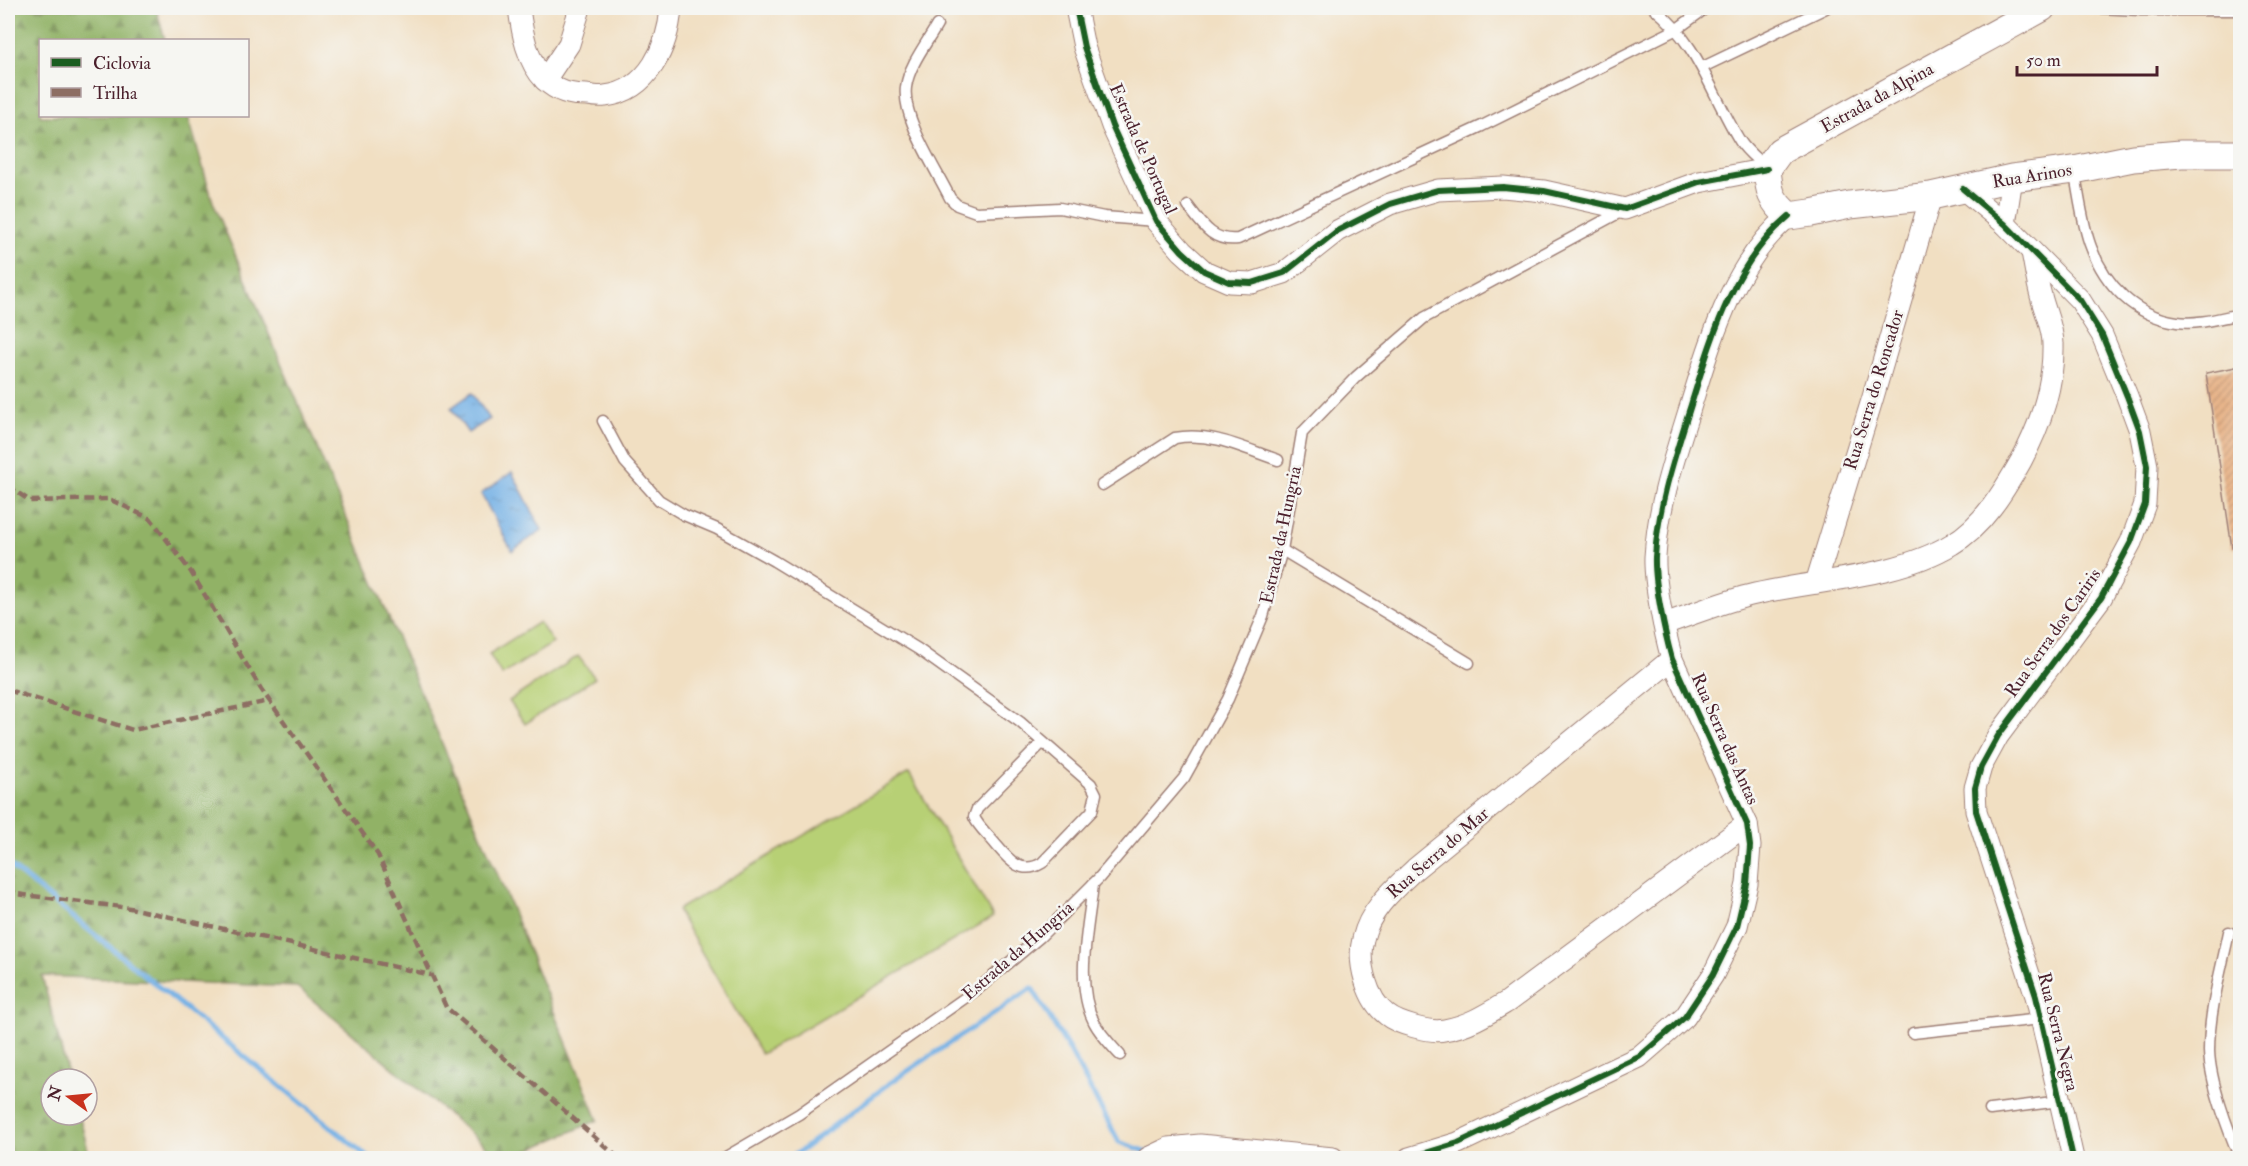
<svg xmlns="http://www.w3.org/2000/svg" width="2248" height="1166" viewBox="0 0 2248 1166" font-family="'IM FELL Double Pica',serif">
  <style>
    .grass { fill: #b7d075; stroke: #807850; stroke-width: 1.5 }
    .forest { fill: url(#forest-firs); stroke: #6e6848; stroke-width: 1.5 }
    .water { fill: url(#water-ripples); stroke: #5e6888; stroke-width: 1.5 }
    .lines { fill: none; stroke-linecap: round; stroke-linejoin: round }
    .stream { stroke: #73b0e5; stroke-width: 5 }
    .building { fill: url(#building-hatch) }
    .service-casing { stroke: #9e7f76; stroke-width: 13 }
    .minor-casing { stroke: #9e7f76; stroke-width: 23 }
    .tertiary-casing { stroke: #9e7f76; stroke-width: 29 }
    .service { stroke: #fff; stroke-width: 10 }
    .minor { stroke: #fff; stroke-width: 21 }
    .tertiary { stroke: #fff; stroke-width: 27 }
    .quiet { stroke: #8d6e63; stroke-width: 4.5; stroke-dasharray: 9 4.5; stroke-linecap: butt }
    .cycleway-casing { stroke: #f6f6f2; stroke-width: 10 }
    .cycleway { stroke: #1b5e20; stroke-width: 6 }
    .labels { text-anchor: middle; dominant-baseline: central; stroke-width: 5; stroke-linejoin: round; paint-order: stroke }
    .street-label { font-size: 18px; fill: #4a1f2b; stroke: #f6f6f2 }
  </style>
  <defs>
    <pattern id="forest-firs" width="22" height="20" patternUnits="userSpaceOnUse" patternTransform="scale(1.5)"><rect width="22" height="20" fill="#91b266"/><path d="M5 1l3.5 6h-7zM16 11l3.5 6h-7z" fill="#789054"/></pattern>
    <pattern id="water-ripples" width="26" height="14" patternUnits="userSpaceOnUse" patternTransform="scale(1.5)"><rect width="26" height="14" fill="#73b0e5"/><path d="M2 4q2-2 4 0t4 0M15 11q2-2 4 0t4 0" fill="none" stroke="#608fba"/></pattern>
    <pattern id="building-hatch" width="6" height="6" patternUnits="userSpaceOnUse" patternTransform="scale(1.5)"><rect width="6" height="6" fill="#e8b387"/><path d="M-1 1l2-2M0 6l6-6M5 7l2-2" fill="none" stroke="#be916f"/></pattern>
  </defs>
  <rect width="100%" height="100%" fill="#f6f6f2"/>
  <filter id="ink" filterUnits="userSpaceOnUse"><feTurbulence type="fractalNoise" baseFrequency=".0167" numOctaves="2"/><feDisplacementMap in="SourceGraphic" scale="12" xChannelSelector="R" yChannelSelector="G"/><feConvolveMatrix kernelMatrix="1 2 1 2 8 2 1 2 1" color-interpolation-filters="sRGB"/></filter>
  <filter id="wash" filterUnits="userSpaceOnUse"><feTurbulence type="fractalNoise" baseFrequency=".008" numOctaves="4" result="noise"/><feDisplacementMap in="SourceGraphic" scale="24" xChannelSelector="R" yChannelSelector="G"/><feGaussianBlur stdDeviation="1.35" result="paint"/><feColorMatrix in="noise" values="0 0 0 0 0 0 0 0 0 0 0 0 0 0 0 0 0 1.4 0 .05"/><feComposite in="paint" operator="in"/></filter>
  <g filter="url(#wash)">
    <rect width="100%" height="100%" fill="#f1dfc2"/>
    <g class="grass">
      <path d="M 539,622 L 553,643 L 502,675 L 489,654 Z"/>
      <path d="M 578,656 L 595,678 L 525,724 L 509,701 Z"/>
      <path d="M 909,773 L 993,917 L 761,1054 L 677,910 Z"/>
    </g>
    <path class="forest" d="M 8,8 L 156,8 L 165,40 L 40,40 L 40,116 L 188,116 L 213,202 L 505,892 L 598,1120 L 511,1158 L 500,1158 L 297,987 L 42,976 L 69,1079 L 51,1079 L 51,1115 L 79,1115 L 90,1158 L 8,1158 Z"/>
    <g class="water">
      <path d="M 472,393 L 490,419 L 468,433 L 451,408 Z"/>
      <path d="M 512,472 L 542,530 L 512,551 L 481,494 Z"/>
    </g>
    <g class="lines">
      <g class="stream">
        <path d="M 8,864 L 369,1158"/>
        <path d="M 791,1158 L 890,1083 L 1032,988 L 1070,1051 L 1119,1142 L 1148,1152"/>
      </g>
    </g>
    <g id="blocks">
      <path class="building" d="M 2241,366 L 2241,547 L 2232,548 L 2206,373 Z"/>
    </g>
  </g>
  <g filter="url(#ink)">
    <use href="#blocks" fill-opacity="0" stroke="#9e7f76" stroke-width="1.5"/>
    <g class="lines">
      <defs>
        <g id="service">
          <path d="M 1654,8 C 1699,44 1711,94 1740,141 C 1746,151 1757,159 1766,168"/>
          <path d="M 2098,8 L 2141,10 L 2236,10"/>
          <path d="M 937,25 C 927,43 909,65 906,87 C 902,119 936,169 950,198 L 957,205 L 976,212 L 1060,208 L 1104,217 L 1156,221"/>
          <path d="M 1703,67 L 1826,8"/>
          <path d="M 2074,170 C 2079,194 2082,224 2091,247 C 2105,285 2135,316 2177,322 C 2197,325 2221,318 2240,314"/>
          <path d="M 1188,206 C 1202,224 1212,242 1238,239 L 1482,126 L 1677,29 L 1706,8"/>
          <path d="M 603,421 L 625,462 L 659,500 L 684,515 L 717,529 L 774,561 L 918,649 L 1020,722 L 1091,784 L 1096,794 L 1092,811 L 1042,863 C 1019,877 1006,856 992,840 C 986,833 978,826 974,817 L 977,809 L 1043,742"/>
          <path d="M 1102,485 L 1175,438 C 1211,431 1245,449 1278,460"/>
          <path d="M 1282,550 L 1469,663"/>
          <path d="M 1093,884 C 1089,926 1074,983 1094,1022 C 1100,1034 1111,1045 1120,1055"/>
          <path d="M 2229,932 C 2221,971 2209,1011 2209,1051 C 2210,1082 2228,1130 2240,1158"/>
          <path d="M 1913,1033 L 2041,1019"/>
          <path d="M 1990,1110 L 2060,1101"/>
          <path d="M 724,1158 L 799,1114 L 979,988 L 1040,937 L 1099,878 L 1184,778 L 1228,699 L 1263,616 L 1282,550 L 1302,433 L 1356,377 L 1424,318 L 1622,211"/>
        </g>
        <g id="minor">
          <path d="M 519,8 C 522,32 527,62 545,80 C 558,92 570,95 587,95 C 593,96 600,97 605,96 C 649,91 668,46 671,8"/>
          <path d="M 1076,8 L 1084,47 L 1112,126 L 1156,221 L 1182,251 L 1204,271 L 1229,282 L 1252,283 L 1284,273 L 1337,231 L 1390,204 L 1438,190 L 1503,187 L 1544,191 L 1625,209 L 1699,182 L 1767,169"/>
          <path d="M 545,80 L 569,44 L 580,8"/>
          <path d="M 1963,189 L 2005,224 L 2080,300 L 2102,335 L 2127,396 L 2140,431 L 2147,466 L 2145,504 L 2131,542 L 2101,598 L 1998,736 L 1981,767 L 1975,788 L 1976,811 L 2036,996 L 2073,1158"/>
          <path d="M 2005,224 L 2012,178"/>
          <path d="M 1816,583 L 1873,397 L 1931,196"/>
          <path d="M 1664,624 C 1694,614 1724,601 1755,594 C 1817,580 1898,577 1952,544 C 1983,526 2004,491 2021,461 C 2040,426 2054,385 2053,344 C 2053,327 2045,313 2041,296 C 2037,282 2035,267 2032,252"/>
          <path d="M 1672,659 L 1415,869 C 1394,889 1370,909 1363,939 C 1357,962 1367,1000 1387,1015 C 1398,1024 1431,1033 1444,1030 C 1468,1026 1487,1014 1507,1002 L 1747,824"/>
          <path d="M 1148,1158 L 1169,1148 L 1200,1145 L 1333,1158"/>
          <path d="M 1409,1158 L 1458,1143 L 1639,1057 L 1685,1017 L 1713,975 L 1737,926 L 1747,884 L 1750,846 L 1747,824 L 1672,659 C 1665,634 1654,583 1655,557 C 1658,506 1674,459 1689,411 C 1711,341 1731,265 1789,216"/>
        </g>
        <path id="tertiary" d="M 2042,8 L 1780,151 L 1767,169 C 1769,191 1770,200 1789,216 L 1811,213 L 1850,205 L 1931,196 L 2012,178 L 2074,170 L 2133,158 L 2181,154 L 2240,154"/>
      </defs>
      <use href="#service" class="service-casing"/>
      <use href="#minor" class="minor-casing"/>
      <use href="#tertiary" class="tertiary-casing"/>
      <use href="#service" class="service"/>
      <use href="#minor" class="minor"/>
      <use href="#tertiary" class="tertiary"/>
      <g class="quiet">
        <path d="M 8,486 L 30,501 L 109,499 L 151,519 L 191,572 L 261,689 L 378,855 L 446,1007 L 615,1155 L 626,1158"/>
        <path d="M 8,690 L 133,730 L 269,701"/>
        <path d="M 8,887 L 16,894 L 130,908 L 431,975"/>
      </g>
      <defs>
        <g id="cycleway">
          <path d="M 1076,8 L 1084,47 L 1112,126 L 1156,221 L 1182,251 L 1204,271 L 1229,282 L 1252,283 L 1284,273 L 1337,231 L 1390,204 L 1438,190 L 1503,187 L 1544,191 L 1625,209 L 1699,182 L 1767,169"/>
          <path d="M 1963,189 L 2005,224 L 2080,300 L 2102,335 L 2127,396 L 2140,431 L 2147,466 L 2145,504 L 2131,542 L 2101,598 L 1998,736 L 1981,767 L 1975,788 L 1976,811 L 2036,996 L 2073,1158"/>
          <path d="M 1409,1158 L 1458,1143 L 1639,1057 L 1685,1017 L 1713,975 L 1737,926 L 1747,884 L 1750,846 L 1747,824 L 1672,659 C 1665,634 1654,583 1655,557 C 1658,506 1674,459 1689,411 C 1711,341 1731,265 1789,216"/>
        </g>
      </defs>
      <use href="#cycleway" class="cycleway-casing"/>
      <use href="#cycleway" class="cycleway"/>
    </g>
  </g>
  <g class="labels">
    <g class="street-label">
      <text transform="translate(1877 98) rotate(-29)">Estrada da Alpina</text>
      <text transform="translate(1143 149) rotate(66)">Estrada de Portugal</text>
      <text transform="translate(2032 176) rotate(-9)">Rua Arinos</text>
      <text transform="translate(1874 390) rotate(-73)">Rua Serra do Roncador</text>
      <text transform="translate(1281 535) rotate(-78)">Estrada da Hungria</text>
      <text transform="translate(2053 633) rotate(-55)">Rua Serra dos Cariris</text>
      <text transform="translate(1725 739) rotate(66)">Rua Serra das Antas</text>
      <text transform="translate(1438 853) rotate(-41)">Rua Serra do Mar</text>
      <text transform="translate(1018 951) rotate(-41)">Estrada da Hungria</text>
      <text transform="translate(2058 1032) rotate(76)">Rua Serra Negra</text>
    </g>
  </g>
  <rect width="2248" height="1166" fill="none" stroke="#f6f6f2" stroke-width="30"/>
  <rect x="39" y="39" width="210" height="78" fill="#f6f6f2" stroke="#b1a0a2" stroke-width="1.5"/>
  <rect x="51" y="58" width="30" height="9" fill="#1b5e20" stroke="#b1a0a2" stroke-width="1.5"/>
  <text x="93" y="69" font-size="18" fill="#4a1f2b">Ciclovia</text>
  <rect x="51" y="88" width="30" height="9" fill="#8d6e63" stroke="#b1a0a2" stroke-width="1.5"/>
  <text x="93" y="99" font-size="18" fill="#4a1f2b">Trilha</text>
  <g transform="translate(69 1097) rotate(285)"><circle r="28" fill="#f6f6f2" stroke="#b1a0a2" stroke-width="1.5"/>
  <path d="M0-4.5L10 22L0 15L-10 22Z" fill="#c8321e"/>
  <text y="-9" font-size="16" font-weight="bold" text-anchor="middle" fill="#4a1f2b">N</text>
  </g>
  <path d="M2017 66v9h140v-9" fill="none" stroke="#4a1f2b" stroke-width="3"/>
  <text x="2026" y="66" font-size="18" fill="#4a1f2b" stroke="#f6f6f2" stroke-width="4.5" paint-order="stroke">50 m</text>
</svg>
